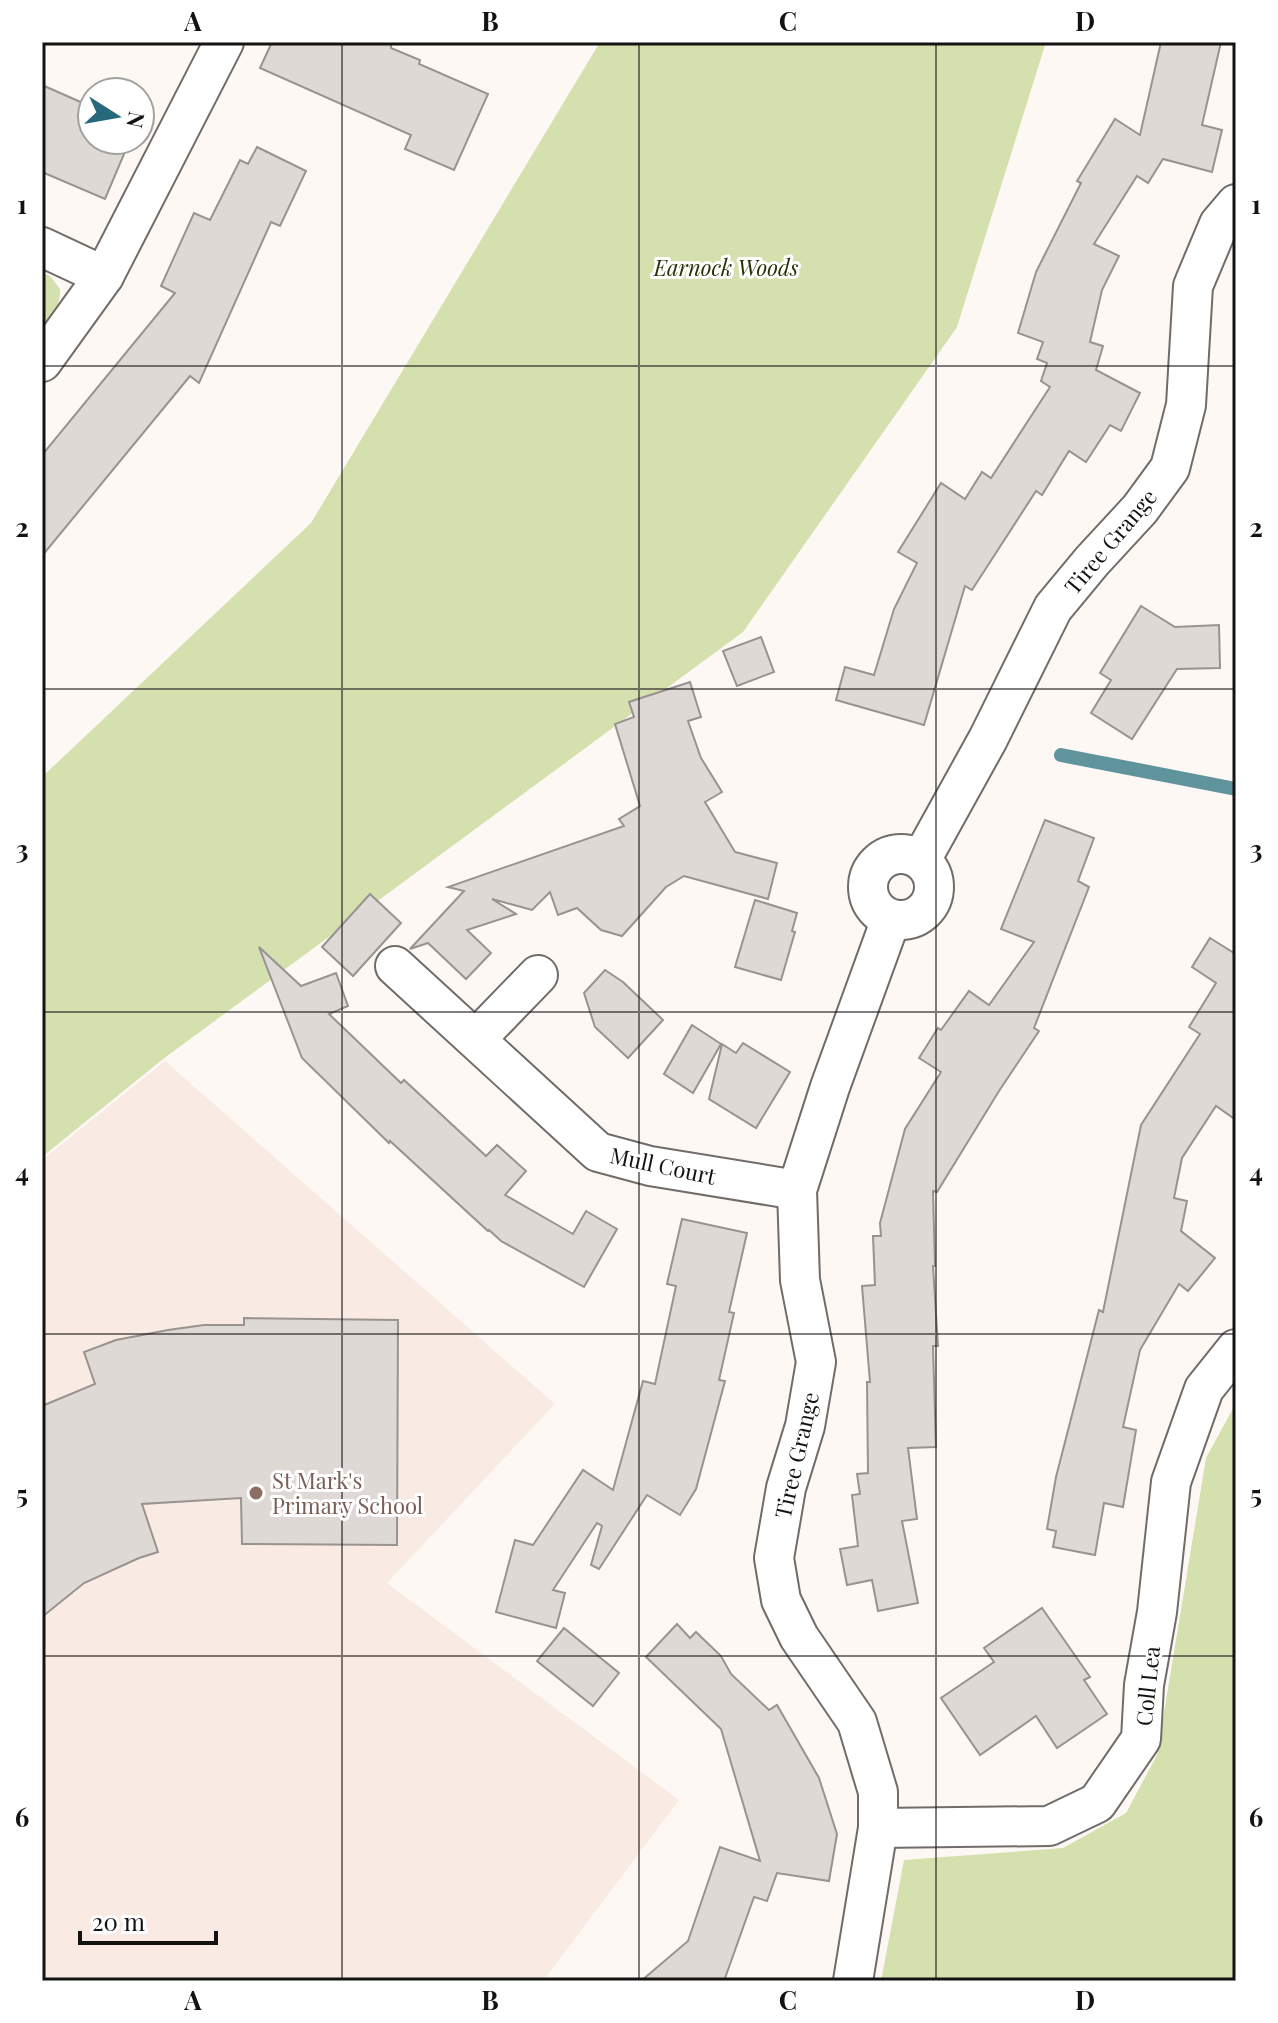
<svg xmlns="http://www.w3.org/2000/svg" width="1278" height="2023" viewBox="0 0 1278 2023" font-family="'Playfair Display',serif">
  <style>
    .built { fill: #f9ebe3 }
    .green { fill: #d5e0af }
    .lines { fill: none; stroke-linecap: round; stroke-linejoin: round }
    .stream { stroke: #5f949d; stroke-width: 14 }
    .building { fill: #dfd9d6; stroke: #999390; stroke-width: 2 }
    .minor-casing { stroke: #716c69; stroke-width: 42 }
    .minor { stroke: #fff; stroke-width: 38 }
    .grid { fill: none; stroke: #151312; stroke-width: 2; stroke-opacity: 0.55 }
    .education-dot { fill: #8d6e63; stroke: #fff; stroke-width: 3 }
    .labels { text-anchor: middle; dominant-baseline: central; stroke-width: 6; stroke-linejoin: round; paint-order: stroke }
    .park-label { font-size: 22px; font-style: italic; fill: #2b3105; stroke: #fff }
    .street-label { font-size: 22px; fill: #151312; stroke: #fff }
    .education-label { font-size: 22px; fill: #785e54; stroke: #fff; text-anchor: start }
    .neatline { fill: none; stroke: #151312; stroke-width: 3 }
    .grid-label { font-size: 26px; text-anchor: middle; font-weight: bold; fill: #151312 }
  </style>
  <rect width="100%" height="100%" fill="#fef8f5"/>
  <path class="built" d="M 165,1061 L 555,1404 L 387,1583 L 679,1800 L 543,1981 L 42,1981 L 42,1160 Z"/>
  <g class="green">
    <path d="M 600,42 L 1046,42 L 957,327 L 743,632 L 163,1059 L 42,1157 L 42,777 L 311,523 Z"/>
    <path d="M 42,272 L 50,276 L 60,289 C 60,308 53,316 42,331 Z"/>
    <path d="M 1236,1403 L 1236,1981 L 881,1981 L 904,1860 L 1063,1848 L 1126,1813 L 1157,1755 L 1206,1458 Z"/>
  </g>
  <g class="lines">
    <path class="stream" d="M 1061,755 L 1236,789"/>
  </g>
  <g class="building">
    <path d="M 272,42 L 391,42 L 391,48 L 420,60 L 419,64 L 488,94 L 454,170 L 405,149 L 411,135 L 260,68 Z"/>
    <path d="M 1161,42 L 1221,42 L 1202,125 L 1222,130 L 1212,172 L 1163,159 L 1148,183 L 1137,176 L 1094,244 L 1119,256 L 1102,290 L 1090,342 L 1103,346 L 1096,370 L 1140,393 L 1121,431 L 1110,425 L 1086,462 L 1069,451 L 1042,495 L 1036,491 L 972,590 L 965,586 L 924,725 L 836,700 L 845,667 L 874,675 L 894,609 L 917,563 L 898,552 L 941,483 L 965,499 L 982,472 L 991,478 L 1050,387 L 1041,381 L 1047,363 L 1037,359 L 1043,342 L 1018,333 L 1036,272 L 1081,183 L 1077,181 L 1115,119 L 1140,135 Z"/>
    <path d="M 42,85 L 92,107 L 92,140 L 130,140 L 105,199 L 42,172 Z"/>
    <path d="M 257,147 L 306,171 L 280,226 L 271,222 L 199,383 L 190,376 L 42,556 L 42,455 L 175,293 L 161,286 L 194,213 L 210,220 L 240,160 L 248,164 Z"/>
    <path d="M 1141,606 L 1175,627 L 1219,625 L 1220,668 L 1177,669 L 1132,739 L 1091,713 L 1111,680 L 1100,673 Z"/>
    <path d="M 761,637 L 774,672 L 737,686 L 723,651 Z"/>
    <path d="M 690,682 L 701,717 L 688,721 L 701,758 L 722,792 L 705,802 L 735,852 L 777,863 L 768,899 L 684,876 L 666,887 L 622,936 L 601,930 L 577,908 L 558,915 L 550,892 L 532,910 L 492,899 L 516,914 L 467,930 L 491,953 L 466,979 L 428,943 L 410,949 L 464,891 L 448,887 L 624,826 L 619,819 L 640,806 L 615,724 L 634,717 L 629,702 Z"/>
    <path d="M 1045,820 L 1094,838 L 1078,881 L 1089,887 L 1034,1028 L 1039,1031 L 999,1091 L 937,1192 L 933,1191 L 935,1266 L 933,1266 L 938,1346 L 933,1346 L 936,1447 L 908,1448 L 917,1519 L 902,1521 L 918,1603 L 878,1611 L 872,1580 L 847,1585 L 840,1549 L 858,1546 L 852,1495 L 860,1494 L 857,1474 L 868,1473 L 867,1382 L 870,1382 L 862,1286 L 875,1285 L 873,1236 L 881,1236 L 880,1223 L 905,1129 L 941,1072 L 919,1058 L 938,1028 L 941,1030 L 969,991 L 989,1005 L 1034,942 L 1001,929 Z"/>
    <path d="M 370,894 L 401,923 L 353,976 L 322,947 Z"/>
    <path d="M 755,900 L 797,913 L 792,931 L 795,932 L 781,980 L 735,967 Z"/>
    <path d="M 1210,938 L 1234,953 L 1236,951 L 1236,1120 L 1216,1106 L 1182,1158 L 1174,1198 L 1187,1201 L 1181,1231 L 1215,1258 L 1188,1291 L 1179,1284 L 1140,1350 L 1123,1427 L 1136,1430 L 1123,1507 L 1104,1503 L 1095,1555 L 1053,1547 L 1056,1531 L 1047,1529 L 1056,1477 L 1099,1310 L 1103,1312 L 1141,1125 L 1200,1034 L 1189,1027 L 1216,983 L 1192,967 Z"/>
    <path d="M 259,947 L 301,986 L 336,973 L 348,1006 L 329,1014 L 401,1083 L 404,1080 L 486,1156 L 497,1145 L 526,1171 L 505,1195 L 573,1234 L 586,1211 L 617,1229 L 584,1287 L 501,1241 L 489,1230 L 488,1231 L 390,1141 L 389,1143 L 302,1058 Z"/>
    <path d="M 605,970 L 623,982 L 663,1020 L 628,1058 L 595,1027 L 584,993 Z"/>
    <path d="M 692,1025 L 721,1044 L 693,1093 L 664,1074 Z"/>
    <path d="M 743,1043 L 790,1072 L 756,1128 L 709,1099 L 722,1044 L 736,1053 Z"/>
    <path d="M 682,1219 L 747,1233 L 729,1312 L 734,1313 L 719,1380 L 725,1381 L 696,1489 L 680,1515 L 647,1495 L 599,1569 L 591,1565 L 602,1526 L 597,1523 L 553,1590 L 565,1593 L 556,1628 L 496,1612 L 515,1540 L 533,1545 L 583,1470 L 613,1490 L 643,1381 L 655,1384 L 676,1286 L 667,1284 Z"/>
    <path d="M 244,1318 L 398,1320 L 397,1545 L 242,1544 L 241,1498 L 142,1504 L 158,1552 L 139,1558 L 84,1583 L 42,1617 L 42,1406 L 95,1384 L 84,1352 L 116,1340 L 168,1330 L 204,1325 L 244,1325 Z"/>
    <path d="M 1042,1608 L 1090,1677 L 1084,1680 L 1107,1714 L 1057,1748 L 1036,1716 L 980,1755 L 941,1698 L 994,1662 L 984,1648 Z"/>
    <path d="M 677,1624 L 690,1638 L 696,1632 L 721,1656 L 731,1674 L 769,1710 L 777,1705 L 819,1778 L 837,1834 L 829,1881 L 777,1873 L 767,1901 L 754,1897 L 724,1981 L 641,1981 L 688,1941 L 720,1847 L 760,1861 L 721,1729 L 646,1657 Z"/>
    <path d="M 564,1628 L 619,1673 L 593,1706 L 537,1661 Z"/>
  </g>
  <g class="lines">
    <defs>
      <g id="minor">
        <path d="M 42,247 L 104,276"/>
        <path d="M 42,362 L 104,276 L 224,42"/>
        <circle cx="901" cy="887" r="33"/>
        <path d="M 921,860 L 988,739 L 1053,608 L 1092,561 L 1140,509 L 1170,468 L 1186,405 L 1193,286 L 1219,224 L 1236,204"/>
        <path d="M 395,966 L 598,1152 L 650,1166 L 797,1190"/>
        <path d="M 476,1039 L 538,975"/>
        <path d="M 878,1828 L 1049,1826 L 1097,1803 L 1141,1739 L 1144,1685 L 1157,1612 L 1171,1482 L 1204,1389 L 1236,1349"/>
        <path d="M 853,1981 L 878,1828 L 878,1792 L 857,1722 L 799,1637 L 781,1600 L 774,1558 L 786,1488 L 805,1426 L 816,1362 L 800,1280 L 797,1190 L 830,1087 L 891,919"/>
      </g>
    </defs>
    <use href="#minor" class="minor-casing"/>
    <use href="#minor" class="minor"/>
  </g>
  <path class="grid" d="M 342,42 L 342,1981M 639,42 L 639,1981M 936,42 L 936,1981M 42,366 L 1236,366M 42,689 L 1236,689M 42,1012 L 1236,1012M 42,1334 L 1236,1334M 42,1656 L 1236,1656"/>
  <circle class="education-dot" cx="256" cy="1493" r="8"/>
  <g class="labels">
    <g class="park-label">
      <text x="726" y="267">Earnock Woods</text>
    </g>
    <g class="street-label">
      <text transform="translate(1110 541) rotate(-50)">Tiree Grange</text>
      <text transform="translate(663 1165) rotate(12)">Mull Court</text>
      <text transform="translate(796 1455) rotate(-77)">Tiree Grange</text>
      <text transform="translate(1147 1686) rotate(-84)">Coll Lea</text>
    </g>
    <g class="education-label">
      <text x="272" y="1480">St Mark's<tspan x="272" dy="25">Primary School</tspan></text>
    </g>
  </g>
  <rect width="1278" height="2023" fill="none" stroke="#ffffff" stroke-width="88"/>
  <g transform="translate(116 116) rotate(101)"><circle r="38" fill="#ffffff" stroke="#a1a1a0" stroke-width="2"/>
  <path d="M0-6L14 30L0 20L-14 30Z" fill="#26697b"/>
  <text y="-12" font-size="22" font-weight="bold" text-anchor="middle" fill="#151312">N</text>
  </g>
  <path d="M80 1931v12h136v-12" fill="none" stroke="#151312" stroke-width="4"/>
  <text x="92" y="1931" font-size="24" fill="#151312" stroke="#ffffff" stroke-width="6" paint-order="stroke">20 m</text>
  <rect x="44" y="44" width="1190" height="1935" class="neatline"/>
  <g class="grid-label">
    <text x="193" y="31">A</text>
    <text x="490" y="31">B</text>
    <text x="788" y="31">C</text>
    <text x="1085" y="31">D</text>
    <text x="22" y="214">1</text>
    <text x="1256" y="214">1</text>
    <text x="22" y="537">2</text>
    <text x="1256" y="537">2</text>
    <text x="22" y="859">3</text>
    <text x="1256" y="859">3</text>
    <text x="22" y="1182">4</text>
    <text x="1256" y="1182">4</text>
    <text x="22" y="1504">5</text>
    <text x="1256" y="1504">5</text>
    <text x="22" y="1827">6</text>
    <text x="1256" y="1827">6</text>
    <text x="193" y="2010">A</text>
    <text x="490" y="2010">B</text>
    <text x="788" y="2010">C</text>
    <text x="1085" y="2010">D</text>
  </g>
</svg>
